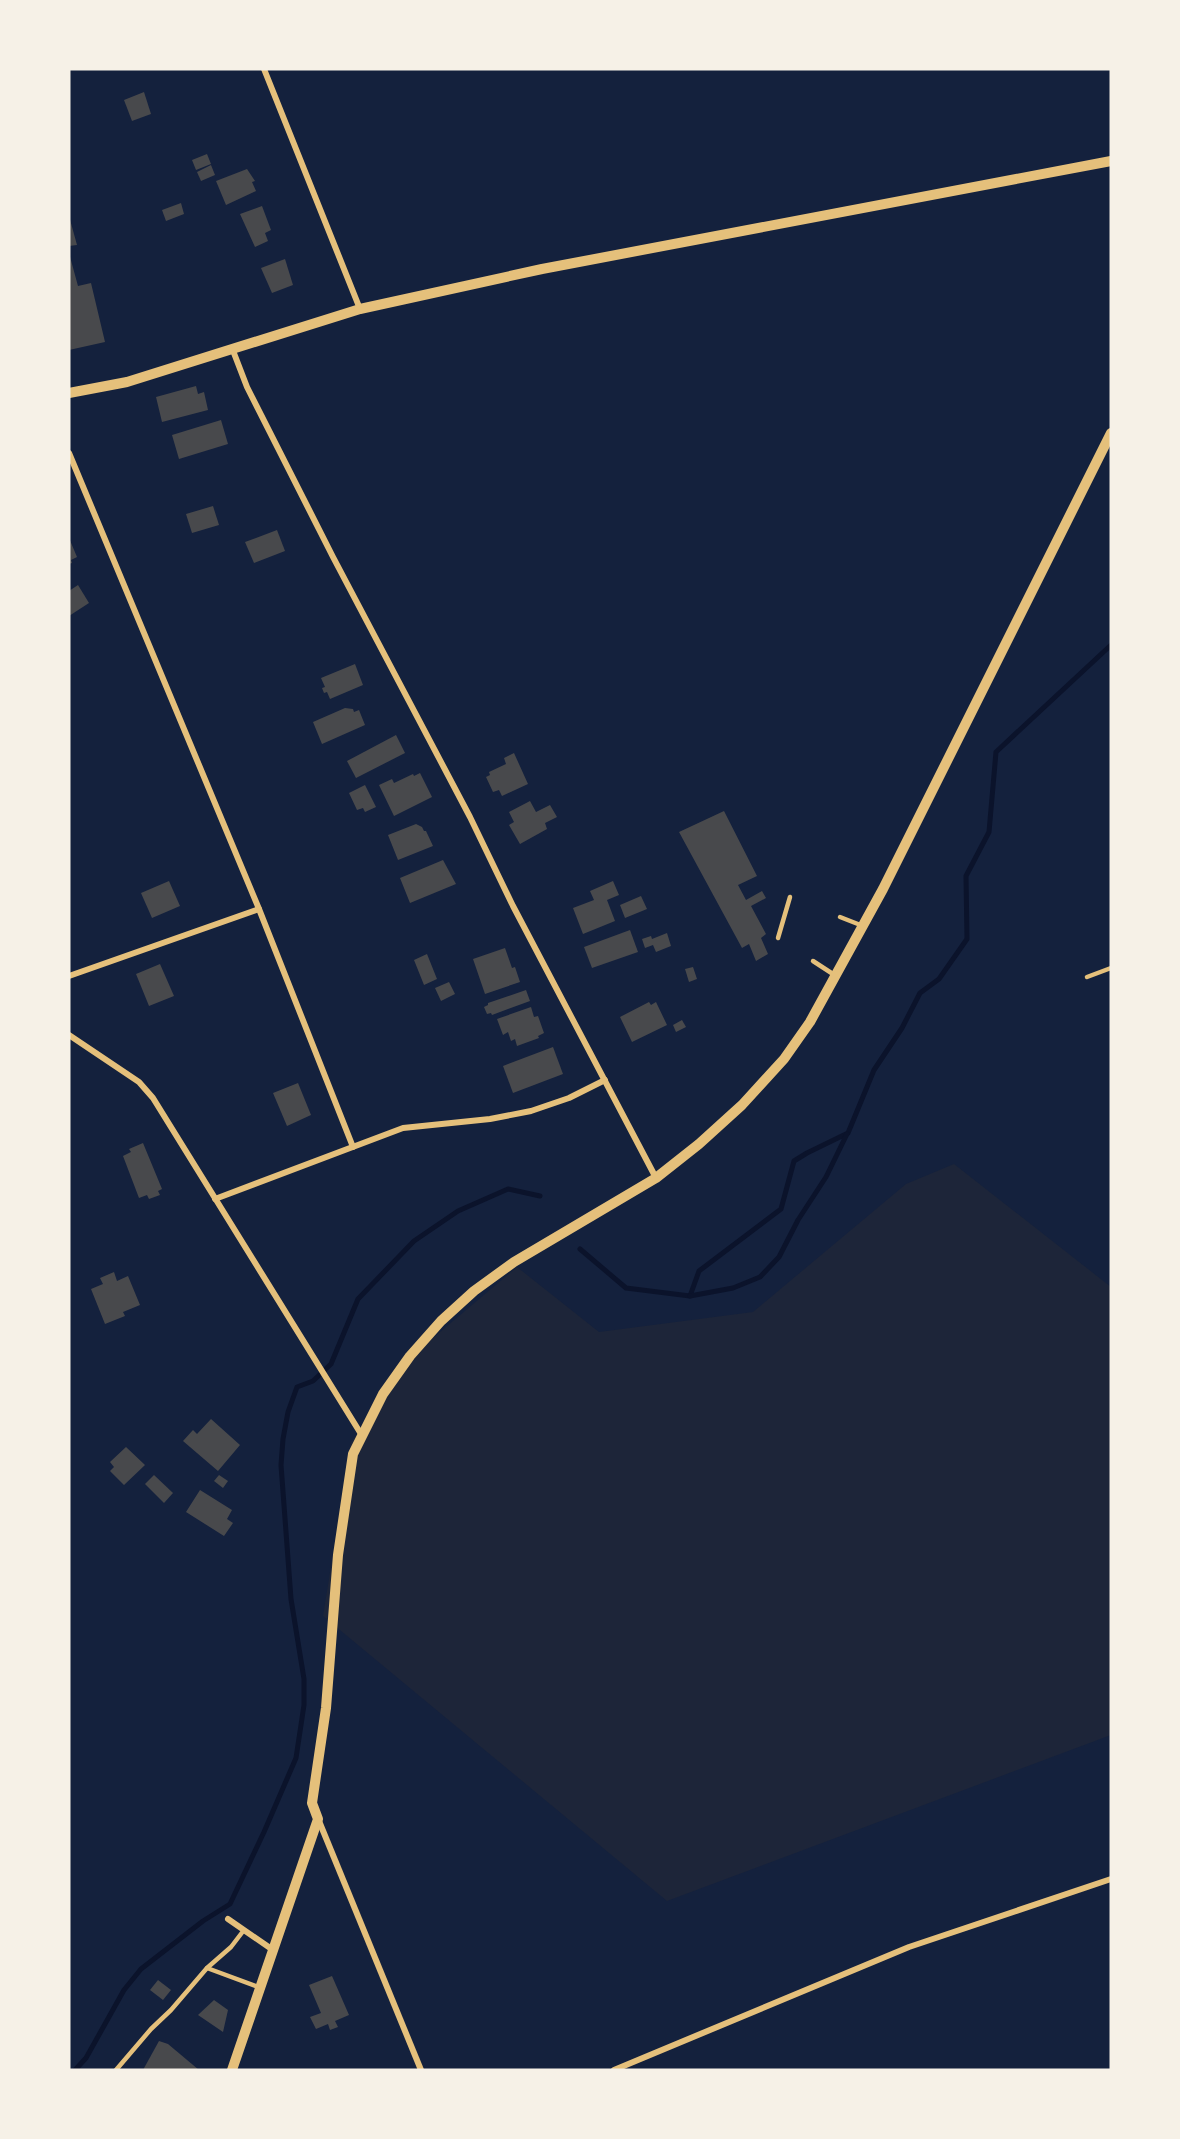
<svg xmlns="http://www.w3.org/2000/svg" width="1180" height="2139" viewBox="0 0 1180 2139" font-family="Karla,sans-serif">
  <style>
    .green { fill: #1d2539 }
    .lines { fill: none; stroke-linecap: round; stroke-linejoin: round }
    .stream { stroke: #0b132b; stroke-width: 5 }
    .building { fill: #48494c }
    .service { stroke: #e5c07b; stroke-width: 4.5 }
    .minor { stroke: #e5c07b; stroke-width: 6 }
    .tertiary { stroke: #e5c07b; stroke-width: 10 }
  </style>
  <rect width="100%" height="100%" fill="#14213d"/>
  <path class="green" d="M 954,1164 L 1111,1287 L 1111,1735 L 667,1901 L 323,1616 L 351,1442 L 421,1348 L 517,1267 L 599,1332 L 753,1312 L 906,1184 Z"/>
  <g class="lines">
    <g class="stream">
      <path d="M 580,1249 L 626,1288 L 690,1296 L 699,1271 L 781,1209 L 794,1161 L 807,1153 L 848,1133 L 874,1070 L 902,1028 L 920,993 L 939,979 L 967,939 L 966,876 L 989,832 L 996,752 L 1111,645"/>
      <path d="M 690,1296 L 733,1288 L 760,1277 L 779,1257 L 798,1220 L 826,1177 L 847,1134"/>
      <path d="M 75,2070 L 86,2058 L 124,1990 L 141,1969 L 203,1921 L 230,1904 L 264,1832 L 296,1758 L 304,1705 L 304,1679 L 291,1599 L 281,1465 L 283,1439 L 288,1412 L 297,1387 L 313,1381 L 331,1364 L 358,1299 L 414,1241 L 458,1211 L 508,1189 L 540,1196"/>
    </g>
  </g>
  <g class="building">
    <path d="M 144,92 L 151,114 L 132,121 L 124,100 Z"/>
    <path d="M 207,154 L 211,164 L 196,170 L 192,160 Z"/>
    <path d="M 211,165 L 215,175 L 201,181 L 197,172 Z"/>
    <path d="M 247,169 L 255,181 L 252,182 L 256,191 L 226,205 L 216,181 Z"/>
    <path d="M 181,203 L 184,214 L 166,221 L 162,210 Z"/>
    <path d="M 262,206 L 271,230 L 265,233 L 268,241 L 255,247 L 240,214 Z"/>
    <path d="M 69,216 L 77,245 L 69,246 Z"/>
    <path d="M 69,253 L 78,286 L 91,283 L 105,342 L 69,350 Z"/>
    <path d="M 285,259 L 293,285 L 272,293 L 261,268 Z"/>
    <path d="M 196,386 L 198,394 L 204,392 L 208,410 L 162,422 L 156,397 Z"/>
    <path d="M 221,420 L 228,444 L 179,459 L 172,435 Z"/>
    <path d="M 213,506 L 219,525 L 192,533 L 186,514 Z"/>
    <path d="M 277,530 L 285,551 L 254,563 L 245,542 Z"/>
    <path d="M 69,538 L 77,557 L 71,560 L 72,563 L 69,564 Z"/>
    <path d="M 78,585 L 89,603 L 69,616 L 69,591 Z"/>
    <path d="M 355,664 L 363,685 L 330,699 L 327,692 L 324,693 L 322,688 L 325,687 L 321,678 Z"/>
    <path d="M 345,708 L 353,709 L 354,712 L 359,710 L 365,725 L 322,744 L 313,722 Z"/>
    <path d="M 396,735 L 405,753 L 356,778 L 347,761 Z"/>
    <path d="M 514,753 L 528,784 L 502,796 L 499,790 L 493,792 L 486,777 L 490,775 L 489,772 L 506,764 L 504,758 Z"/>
    <path d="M 420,773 L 432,797 L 394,816 L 379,785 L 392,779 L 394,783 L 413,774 L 414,776 Z"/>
    <path d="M 365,785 L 376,807 L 365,812 L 363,808 L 357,810 L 349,793 Z"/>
    <path d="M 530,801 L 536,812 L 550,805 L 557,817 L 545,823 L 547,829 L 520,844 L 509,825 L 514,822 L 509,812 Z"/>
    <path d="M 724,811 L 757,876 L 738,885 L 746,900 L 762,891 L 766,898 L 751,906 L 766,934 L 761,938 L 768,954 L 756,961 L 749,944 L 742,948 L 679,832 Z"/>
    <path d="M 416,824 L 422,827 L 424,831 L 426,831 L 433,846 L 398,860 L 388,835 Z"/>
    <path d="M 443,860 L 456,884 L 410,903 L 400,878 Z"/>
    <path d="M 169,881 L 180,906 L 152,918 L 141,893 Z"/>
    <path d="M 613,881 L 619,895 L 607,900 L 615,921 L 583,934 L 573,908 L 594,900 L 590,891 Z"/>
    <path d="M 641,896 L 647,909 L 625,918 L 620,905 Z"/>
    <path d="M 630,930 L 638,952 L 592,968 L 584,947 Z"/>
    <path d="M 667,933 L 671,946 L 656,952 L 653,945 L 645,948 L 642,939 L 651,936 L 652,939 Z"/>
    <path d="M 505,948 L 512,968 L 515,967 L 520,982 L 485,994 L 473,959 Z"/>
    <path d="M 427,954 L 437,979 L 424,985 L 414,960 Z"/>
    <path d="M 160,964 L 174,996 L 149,1006 L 136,974 Z"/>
    <path d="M 693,967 L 697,979 L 689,982 L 685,969 Z"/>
    <path d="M 449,982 L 455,994 L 441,1001 L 435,988 Z"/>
    <path d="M 526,990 L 530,1001 L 492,1015 L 491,1013 L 487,1014 L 484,1007 L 488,1005 L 488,1003 Z"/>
    <path d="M 649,1002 L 651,1005 L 656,1002 L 667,1025 L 632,1042 L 620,1017 Z"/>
    <path d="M 531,1007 L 534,1017 L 538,1016 L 544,1033 L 538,1036 L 539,1038 L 517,1046 L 515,1039 L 511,1041 L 508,1032 L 503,1035 L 497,1019 Z"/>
    <path d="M 682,1020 L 686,1027 L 676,1032 L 673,1025 Z"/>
    <path d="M 553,1047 L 563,1074 L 513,1093 L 503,1066 Z"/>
    <path d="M 298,1083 L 311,1115 L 287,1126 L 273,1093 Z"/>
    <path d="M 143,1143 L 162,1189 L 158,1191 L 160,1195 L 149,1199 L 147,1195 L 139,1198 L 123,1156 L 131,1152 L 129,1149 Z"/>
    <path d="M 114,1272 L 117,1281 L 128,1276 L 140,1305 L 123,1312 L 125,1316 L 105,1324 L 91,1289 L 103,1284 L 100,1278 Z"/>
    <path d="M 211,1419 L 240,1445 L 218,1471 L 183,1441 L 193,1430 L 197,1434 Z"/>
    <path d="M 126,1447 L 145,1465 L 124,1485 L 110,1471 L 114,1467 L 110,1462 Z"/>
    <path d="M 154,1475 L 173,1493 L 164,1503 L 145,1484 Z"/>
    <path d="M 219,1475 L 228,1481 L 223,1488 L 214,1481 Z"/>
    <path d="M 200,1490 L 232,1510 L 227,1519 L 233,1523 L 224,1536 L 186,1512 Z"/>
    <path d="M 332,1976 L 349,2015 L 335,2021 L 338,2027 L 330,2030 L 328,2024 L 316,2029 L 310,2017 L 321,2013 L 309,1985 Z"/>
    <path d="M 158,1980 L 171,1990 L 163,2000 L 150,1990 Z"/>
    <path d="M 214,2000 L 228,2010 L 223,2032 L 198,2015 Z"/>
    <path d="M 159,2041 L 168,2044 L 199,2070 L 143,2070 Z"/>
  </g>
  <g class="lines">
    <g class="service">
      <path d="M 840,917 L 863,926"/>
      <path d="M 778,938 L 790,897"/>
      <path d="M 813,961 L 836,976"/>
      <path d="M 1087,977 L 1111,968"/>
      <path d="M 207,1968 L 261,1988"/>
      <path d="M 116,2070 L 151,2029 L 171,2010 L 207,1968 L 231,1947 L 244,1930"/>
    </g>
    <g class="minor">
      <path d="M 264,69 L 360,309"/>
      <path d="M 232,348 L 247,387 L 333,557 L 470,817 L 513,906 L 656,1178"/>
      <path d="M 69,453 L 259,909 L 353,1147"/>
      <path d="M 69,976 L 259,909"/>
      <path d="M 69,1035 L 139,1082 L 153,1098 L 361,1434"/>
      <path d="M 215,1199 L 403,1128 L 490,1119 L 531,1111 L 569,1098 L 605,1080"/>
      <path d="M 319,1821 L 421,2070"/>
      <path d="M 228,1919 L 273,1950"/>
      <path d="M 614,2070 L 909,1947 L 1111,1879"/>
    </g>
    <g class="tertiary">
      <path d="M 69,393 L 127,382 L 360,309 L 542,269 L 1111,161"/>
      <path d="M 232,2070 L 318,1819 L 312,1803 L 326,1708 L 338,1555 L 353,1454 L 383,1394 L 410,1356 L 441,1321 L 474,1291 L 514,1262 L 656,1178 L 699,1144 L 742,1105 L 784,1059 L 810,1022 L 883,889 L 1111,433"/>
    </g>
  </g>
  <rect width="1180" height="2139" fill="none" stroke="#f6f1e7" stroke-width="141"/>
</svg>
